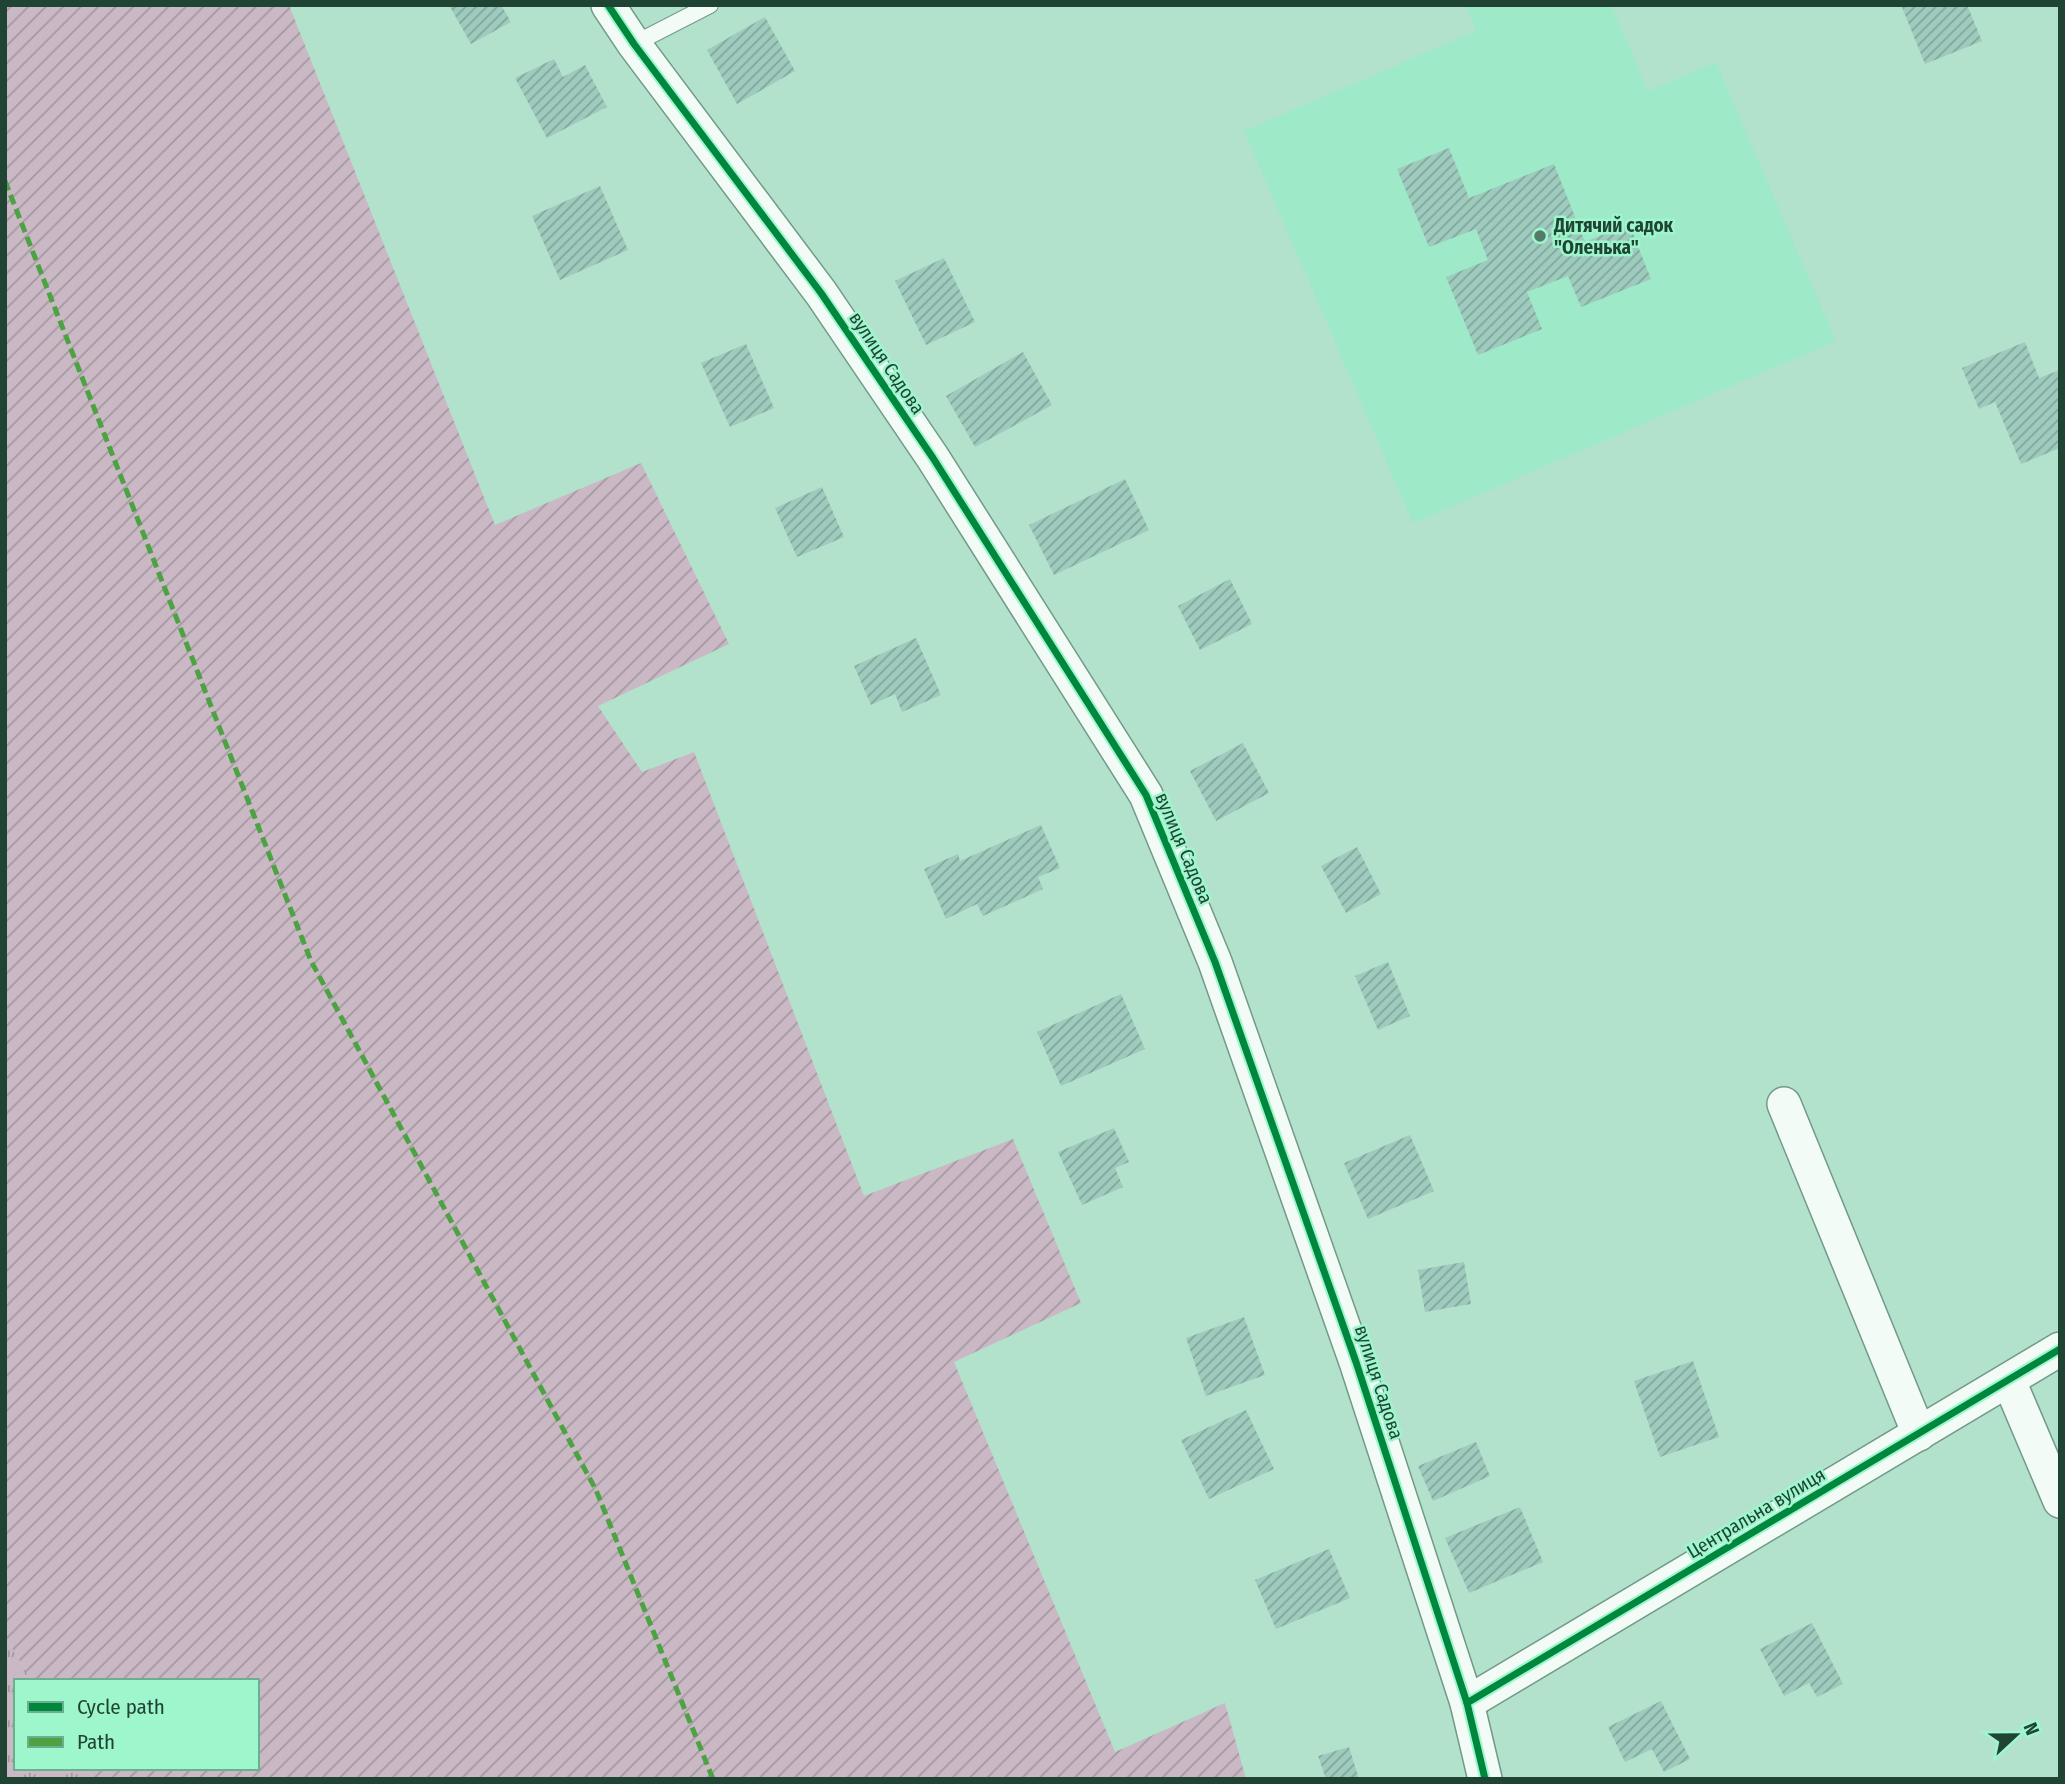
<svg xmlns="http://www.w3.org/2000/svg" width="2065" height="1784" viewBox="0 0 2065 1784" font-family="'Fira Sans Condensed',sans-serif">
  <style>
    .built { fill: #9ee9c7 }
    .grass { fill: url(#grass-tufts) }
    .garden { fill: url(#garden-furrows) }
    .building { fill: url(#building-hatch) }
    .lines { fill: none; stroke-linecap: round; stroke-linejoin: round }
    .lane-casing { stroke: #729989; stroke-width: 18 }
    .street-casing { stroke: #729989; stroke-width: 36 }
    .lane { stroke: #f3fbf7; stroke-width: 16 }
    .street { stroke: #f3fbf7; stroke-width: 33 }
    .quiet { stroke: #4da243; stroke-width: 5; stroke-dasharray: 10 5; stroke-linecap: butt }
    .cycleway-casing { stroke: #9ef6cd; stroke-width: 11 }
    .cycleway { stroke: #00873e; stroke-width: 7 }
    .poi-dot { fill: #537b69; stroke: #9ef6cd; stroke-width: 2.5 }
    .labels { text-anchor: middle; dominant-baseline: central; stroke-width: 5; stroke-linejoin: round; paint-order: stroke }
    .poi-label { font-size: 19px; font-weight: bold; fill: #204434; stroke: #9ef6cd; text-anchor: start }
    .street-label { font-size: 19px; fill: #204434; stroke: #9ef6cd }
  </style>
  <defs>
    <pattern id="grass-tufts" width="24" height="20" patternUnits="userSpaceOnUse" patternTransform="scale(1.75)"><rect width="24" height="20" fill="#cab9c5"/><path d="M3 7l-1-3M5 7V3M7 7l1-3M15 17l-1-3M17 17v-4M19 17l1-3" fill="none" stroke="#a498a1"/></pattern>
    <pattern id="garden-furrows" width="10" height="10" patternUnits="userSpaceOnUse" patternTransform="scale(1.75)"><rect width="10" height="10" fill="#cab9c5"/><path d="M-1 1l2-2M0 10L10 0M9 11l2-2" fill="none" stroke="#a498a1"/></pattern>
    <pattern id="building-hatch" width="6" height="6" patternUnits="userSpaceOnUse" patternTransform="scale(1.75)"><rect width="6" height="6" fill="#9ecbbe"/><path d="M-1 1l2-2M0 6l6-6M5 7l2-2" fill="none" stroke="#80a69b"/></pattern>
  </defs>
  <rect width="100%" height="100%" fill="#b2e2cc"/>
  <path class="built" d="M 1469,5 L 1611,5 L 1648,91 L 1716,62 L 1836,341 L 1413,523 L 1244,131 L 1476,31 L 1466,7 Z"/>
  <path class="grass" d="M 5,1637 L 32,1681 L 16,1681 L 16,1768 L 87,1768 L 94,1779 L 5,1779 Z"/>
  <path class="garden" d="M 5,5 L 289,5 L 495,525 L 641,463 L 729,644 L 598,706 L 642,772 L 694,752 L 864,1196 L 1013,1139 L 1081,1303 L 954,1362 L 1115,1752 L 1225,1703 L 1246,1779 L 94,1779 L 87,1768 L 257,1768 L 257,1681 L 32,1681 L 5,1637 Z"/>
  <g class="building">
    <path d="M 449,5 L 501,5 L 511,22 L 471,44 Z"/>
    <path d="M 1901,5 L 1967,5 L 1982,41 L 1925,64 Z"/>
    <path d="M 765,17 L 795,71 L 737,104 L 707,50 Z"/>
    <path d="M 554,59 L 563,77 L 585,65 L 607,107 L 547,138 L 515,78 Z"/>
    <path d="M 1449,148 L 1469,198 L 1554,164 L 1585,242 L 1629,224 L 1651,279 L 1581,307 L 1568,276 L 1527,292 L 1542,329 L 1478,355 L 1446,277 L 1488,260 L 1476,229 L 1429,247 L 1397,169 Z"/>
    <path d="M 600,186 L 628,250 L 560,280 L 532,216 Z"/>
    <path d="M 944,258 L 975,322 L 926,345 L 895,281 Z"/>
    <path d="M 2025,342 L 2039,378 L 2060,370 L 2060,448 L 2021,464 L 1995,402 L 1979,409 L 1962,368 Z"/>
    <path d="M 746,344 L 774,408 L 730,427 L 701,363 Z"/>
    <path d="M 1023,352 L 1052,405 L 975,447 L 946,396 Z"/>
    <path d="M 1125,479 L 1149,530 L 1054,575 L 1029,525 Z"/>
    <path d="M 822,487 L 844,537 L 797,557 L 775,508 Z"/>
    <path d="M 1230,579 L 1252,624 L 1200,650 L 1178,606 Z"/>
    <path d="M 916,638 L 941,695 L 902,712 L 895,694 L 871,705 L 854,666 Z"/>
    <path d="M 1243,743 L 1269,793 L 1216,821 L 1190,771 Z"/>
    <path d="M 1041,825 L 1060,868 L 1038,877 L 1043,889 L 983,916 L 977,904 L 946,919 L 924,869 L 958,854 L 960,861 Z"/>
    <path d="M 1357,847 L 1381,894 L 1346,913 L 1321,866 Z"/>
    <path d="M 1388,962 L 1410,1016 L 1378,1030 L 1355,976 Z"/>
    <path d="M 1121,994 L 1145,1049 L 1061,1086 L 1037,1032 Z"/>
    <path d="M 1114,1128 L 1129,1162 L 1115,1168 L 1123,1187 L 1082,1205 L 1058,1152 Z"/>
    <path d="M 1410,1135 L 1434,1191 L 1368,1219 L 1344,1163 Z"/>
    <path d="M 1464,1262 L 1471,1304 L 1425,1312 L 1418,1270 Z"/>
    <path d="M 1244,1317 L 1265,1375 L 1206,1396 L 1186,1338 Z"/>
    <path d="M 1693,1361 L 1719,1437 L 1660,1457 L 1634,1381 Z"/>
    <path d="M 1246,1410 L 1274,1469 L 1209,1499 L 1181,1440 Z"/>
    <path d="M 1476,1442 L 1490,1476 L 1433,1501 L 1418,1466 Z"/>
    <path d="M 1520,1507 L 1543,1562 L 1469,1593 L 1445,1538 Z"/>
    <path d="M 1329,1549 L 1350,1598 L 1276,1629 L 1255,1580 Z"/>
    <path d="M 1812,1623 L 1843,1684 L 1817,1697 L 1809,1683 L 1784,1696 L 1760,1649 Z"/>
    <path d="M 1661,1701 L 1690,1759 L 1664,1772 L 1652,1749 L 1625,1762 L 1608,1727 Z"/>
    <path d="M 1349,1747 L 1359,1779 L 1326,1779 L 1318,1756 Z"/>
  </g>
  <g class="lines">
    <defs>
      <path id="lane" d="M 634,44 L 710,5"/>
      <g id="street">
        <path d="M 608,5 L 634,44 L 821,293 L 933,458 L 1146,795 L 1215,962 L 1356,1362 L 1467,1703 L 1485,1779"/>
        <path d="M 1784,1104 L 1919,1434"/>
        <path d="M 2009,1381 L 2060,1501"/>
        <path d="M 1467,1703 L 2060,1349"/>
      </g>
    </defs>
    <use href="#lane" class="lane-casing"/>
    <use href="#street" class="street-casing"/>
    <use href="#lane" class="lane"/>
    <use href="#street" class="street"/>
    <path class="quiet" d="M 5,181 L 311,961 L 596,1490 L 713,1779"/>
    <defs>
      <g id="cycleway">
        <path d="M 608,5 L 634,44 L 821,293 L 933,458 L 1146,795 L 1215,962 L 1356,1362 L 1467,1703 L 1485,1779"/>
        <path d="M 1467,1703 L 2060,1349"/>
      </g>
    </defs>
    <use href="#cycleway" class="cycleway-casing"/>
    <use href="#cycleway" class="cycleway"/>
  </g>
  <circle class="poi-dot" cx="1540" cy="236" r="7"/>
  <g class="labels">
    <g class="poi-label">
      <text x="1554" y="225">Дитячий садок<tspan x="1554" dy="22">"Оленька"</tspan></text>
    </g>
    <g class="street-label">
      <text transform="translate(887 363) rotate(56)">вулиця Садова</text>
      <text transform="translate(1184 848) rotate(67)">вулиця Садова</text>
      <text transform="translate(1379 1382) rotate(72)">вулиця Садова</text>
      <text transform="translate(1756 1513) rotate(-31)">Центральна вулиця</text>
    </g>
  </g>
  <rect width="2065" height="1784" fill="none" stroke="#204434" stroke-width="14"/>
  <rect x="14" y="1679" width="245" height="91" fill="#9ef6cd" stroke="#6caf90" stroke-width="2"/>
  <rect x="28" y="1702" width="35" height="10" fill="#00873e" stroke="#6caf90" stroke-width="2"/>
  <text x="77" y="1714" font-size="21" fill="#204434">Cycle path</text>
  <rect x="28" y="1737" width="35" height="10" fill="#4da243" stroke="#6caf90" stroke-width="2"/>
  <text x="77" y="1749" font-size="21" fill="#204434">Path</text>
  <g transform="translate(2016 1735) rotate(68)" stroke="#9ef6cd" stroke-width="5" paint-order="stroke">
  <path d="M0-5L12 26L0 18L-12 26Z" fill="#204434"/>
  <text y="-10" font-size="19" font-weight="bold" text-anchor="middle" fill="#204434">N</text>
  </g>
</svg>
